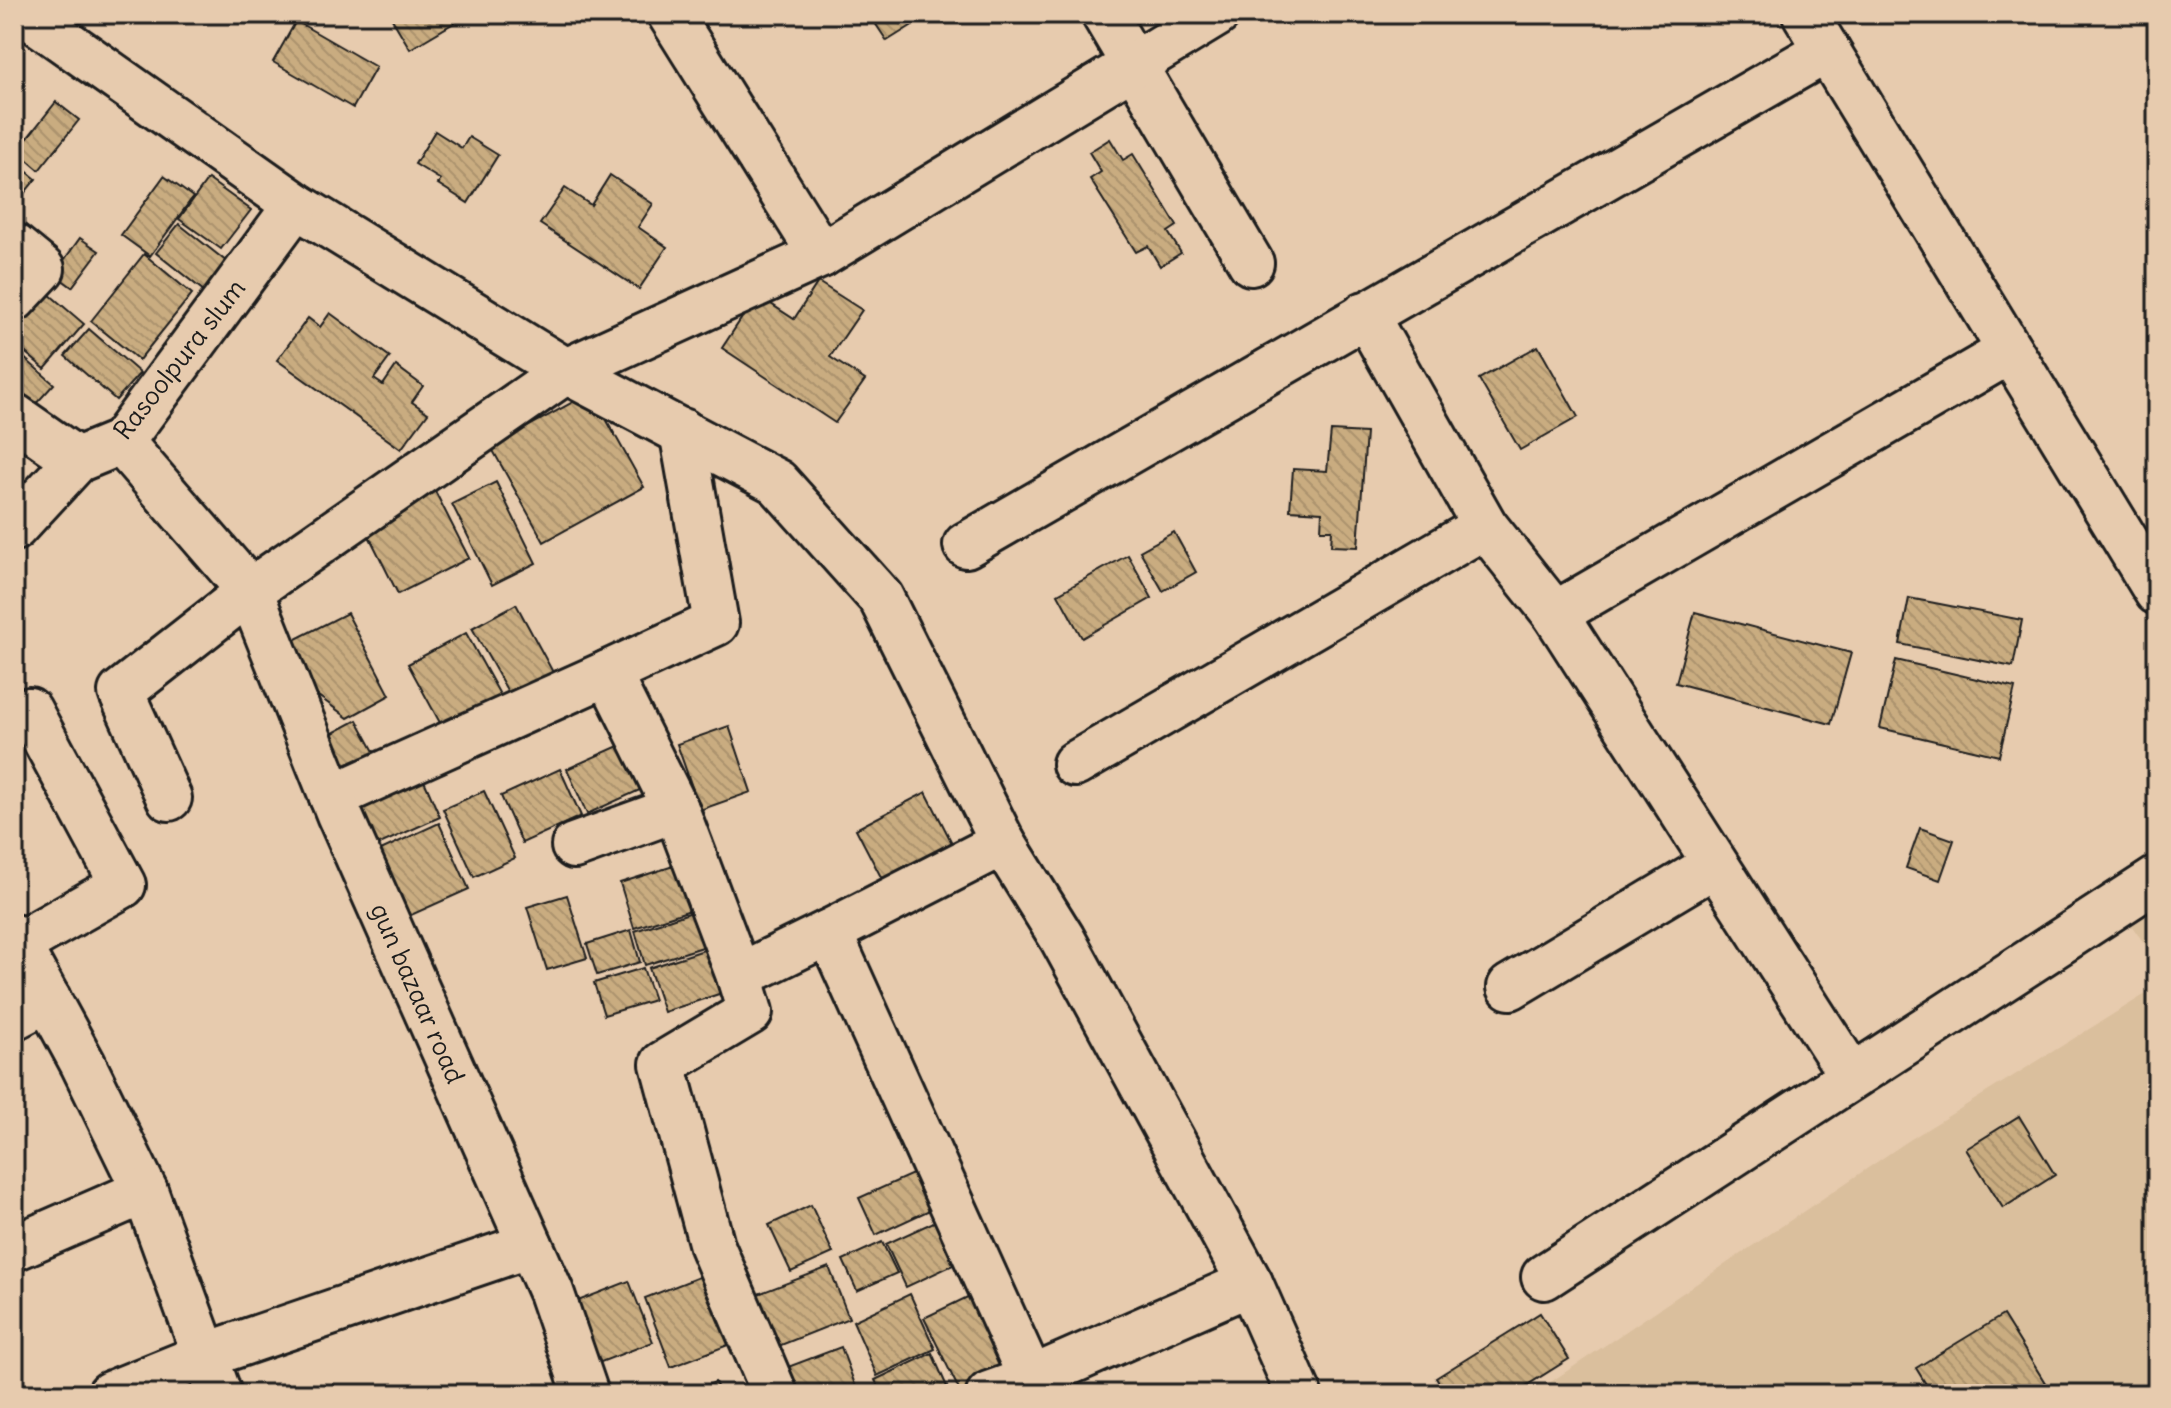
<svg xmlns="http://www.w3.org/2000/svg" width="2171" height="1408" viewBox="0 0 2171 1408" font-family="Delius,sans-serif">
  <style>
    .built { fill: #dabf9d }
    .building { fill: url(#building-back-hatch); stroke: #1c1c1c; stroke-width: 2 }
    .lines { fill: none; stroke-linecap: round; stroke-linejoin: round }
    .minor-casing { stroke: #1c1c1c; stroke-width: 50 }
    .minor { stroke: #e7cbae; stroke-width: 44 }
    .labels { text-anchor: middle; dominant-baseline: central; stroke-width: 7; stroke-linejoin: round; paint-order: stroke }
    .street-label { font-size: 26px; fill: #1c1c1c; stroke: #e7cbae }
  </style>
  <defs>
    <pattern id="building-back-hatch" width="6" height="6" patternUnits="userSpaceOnUse" patternTransform="scale(2)"><rect width="6" height="6" fill="#c9ac80"/><path d="M-1 5l2 2M0 0l6 6M5-1l2 2" fill="none" stroke="#ac936e"/></pattern>
  </defs>
  <rect width="100%" height="100%" fill="#e7cbae"/>
  <filter id="ink" filterUnits="userSpaceOnUse"><feTurbulence type="fractalNoise" baseFrequency=".0125" numOctaves="2"/><feDisplacementMap in="SourceGraphic" scale="16" xChannelSelector="R" yChannelSelector="G"/><feConvolveMatrix kernelMatrix="1 2 1 2 8 2 1 2 1" color-interpolation-filters="sRGB"/></filter>
  <g filter="url(#ink)">
    <g class="built">
      <path d="M 2157,908 L 2157,961 L 2131,925 Z"/>
      <path d="M 2157,987 L 2157,1394 L 1533,1394 L 1908,1141 Z"/>
    </g>
    <g class="building">
      <path d="M 389,14 L 460,14 L 462,18 L 410,49 Z"/>
      <path d="M 869,14 L 930,14 L 887,41 Z"/>
      <path d="M 296,21 L 376,67 L 353,108 L 273,62 Z"/>
      <path d="M 56,102 L 79,120 L 39,170 L 17,151 Z"/>
      <path d="M 435,131 L 462,148 L 469,137 L 498,155 L 468,203 L 438,184 L 441,180 L 415,164 Z"/>
      <path d="M 1110,139 L 1123,160 L 1133,154 L 1177,226 L 1168,232 L 1181,253 L 1160,266 L 1148,246 L 1136,252 L 1090,179 L 1101,172 L 1089,152 Z"/>
      <path d="M 14,161 L 36,179 L 14,206 Z"/>
      <path d="M 610,175 L 653,204 L 638,227 L 667,247 L 639,289 L 540,224 L 565,188 L 591,205 Z"/>
      <path d="M 164,176 L 193,197 L 150,256 L 121,235 Z"/>
      <path d="M 208,179 L 251,210 L 221,249 L 179,219 Z"/>
      <path d="M 179,224 L 227,262 L 204,291 L 156,253 Z"/>
      <path d="M 80,238 L 99,251 L 72,287 L 54,274 Z"/>
      <path d="M 144,254 L 192,294 L 139,360 L 91,321 Z"/>
      <path d="M 818,282 L 862,310 L 830,357 L 865,380 L 835,423 L 722,348 L 757,295 L 794,319 Z"/>
      <path d="M 42,288 L 84,324 L 45,369 L 14,343 L 14,321 Z"/>
      <path d="M 330,313 L 390,357 L 374,379 L 383,385 L 396,366 L 423,386 L 412,402 L 428,413 L 401,449 L 277,360 L 308,318 L 320,327 Z"/>
      <path d="M 89,329 L 140,373 L 116,400 L 65,356 Z"/>
      <path d="M 1538,346 L 1578,417 L 1520,450 L 1479,379 Z"/>
      <path d="M 14,349 L 54,384 L 23,418 L 14,411 Z"/>
      <path d="M 591,392 L 644,487 L 544,542 L 491,447 Z"/>
      <path d="M 1331,431 L 1366,433 L 1358,547 L 1331,546 L 1332,530 L 1321,530 L 1322,512 L 1290,510 L 1293,469 L 1327,471 Z"/>
      <path d="M 496,482 L 536,563 L 492,585 L 452,504 Z"/>
      <path d="M 435,491 L 469,558 L 398,594 L 364,526 Z"/>
      <path d="M 1174,532 L 1196,572 L 1163,591 L 1140,551 Z"/>
      <path d="M 1128,555 L 1152,598 L 1082,638 L 1058,594 Z"/>
      <path d="M 1909,598 L 2022,620 L 2013,667 L 1900,644 Z"/>
      <path d="M 516,604 L 555,676 L 512,699 L 472,628 Z"/>
      <path d="M 1695,612 L 1851,653 L 1831,724 L 1676,683 Z"/>
      <path d="M 347,613 L 390,695 L 348,718 L 302,684 L 282,646 Z"/>
      <path d="M 466,633 L 503,700 L 445,732 L 408,664 Z"/>
      <path d="M 1896,660 L 2015,688 L 1999,756 L 1880,728 Z"/>
      <path d="M 357,720 L 377,757 L 340,777 L 320,740 Z"/>
      <path d="M 729,726 L 751,792 L 700,810 L 677,744 Z"/>
      <path d="M 634,739 L 653,784 L 587,814 L 567,769 Z"/>
      <path d="M 418,767 L 440,817 L 360,853 L 338,803 Z"/>
      <path d="M 560,769 L 581,816 L 522,843 L 501,796 Z"/>
      <path d="M 484,791 L 515,858 L 474,877 L 443,809 Z"/>
      <path d="M 926,792 L 952,843 L 882,879 L 856,829 Z"/>
      <path d="M 439,823 L 469,889 L 400,920 L 370,855 Z"/>
      <path d="M 1920,828 L 1954,840 L 1940,880 L 1906,868 Z"/>
      <path d="M 686,862 L 700,907 L 634,928 L 620,883 Z"/>
      <path d="M 567,895 L 587,958 L 547,970 L 527,907 Z"/>
      <path d="M 698,910 L 709,945 L 645,965 L 635,931 Z"/>
      <path d="M 631,930 L 640,962 L 597,975 L 587,944 Z"/>
      <path d="M 713,947 L 728,991 L 664,1012 L 649,968 Z"/>
      <path d="M 643,968 L 654,1000 L 604,1015 L 594,983 Z"/>
      <path d="M 2019,1116 L 2055,1175 L 2003,1208 L 1966,1149 Z"/>
      <path d="M 917,1172 L 934,1208 L 876,1235 L 859,1198 Z"/>
      <path d="M 811,1205 L 833,1253 L 791,1272 L 769,1225 Z"/>
      <path d="M 951,1214 L 970,1257 L 906,1287 L 886,1244 Z"/>
      <path d="M 882,1242 L 897,1273 L 857,1291 L 843,1260 Z"/>
      <path d="M 829,1267 L 849,1318 L 766,1351 L 745,1299 Z"/>
      <path d="M 709,1273 L 736,1342 L 671,1367 L 645,1298 Z"/>
      <path d="M 629,1281 L 653,1342 L 588,1367 L 565,1306 Z"/>
      <path d="M 982,1290 L 1019,1366 L 961,1394 L 924,1318 Z"/>
      <path d="M 910,1294 L 935,1349 L 877,1376 L 853,1321 Z"/>
      <path d="M 1540,1313 L 1569,1359 L 1513,1394 L 1446,1394 L 1436,1378 Z"/>
      <path d="M 2003,1315 L 2052,1394 L 1932,1394 L 1916,1368 Z"/>
      <path d="M 841,1347 L 857,1390 L 846,1394 L 780,1394 L 772,1373 Z"/>
      <path d="M 932,1353 L 948,1389 L 937,1394 L 881,1394 L 875,1380 Z"/>
      <path d="M 715,1382 L 720,1394 L 685,1394 Z"/>
    </g>
    <g class="lines">
      <defs>
        <g id="minor">
          <path d="M 26,14 L 296,205 L 566,371 L 777,482 L 881,598 L 1003,843 L 1062,938 L 1250,1283 L 1299,1394"/>
          <path d="M 670,14 L 821,255"/>
          <path d="M 1104,14 L 1251,263"/>
          <path d="M 1805,14 L 2157,592"/>
          <path d="M 14,246 L 42,269 L 14,299"/>
          <path d="M 1365,314 L 1485,526 L 1555,614 L 1851,1075"/>
          <path d="M 14,416 L 77,460"/>
          <path d="M 682,431 L 716,623 L 608,673 L 676,809 L 739,976"/>
          <path d="M 121,442 L 250,591 L 566,371 L 821,255 L 1217,14"/>
          <path d="M 14,528 L 77,460 L 121,442 L 296,205"/>
          <path d="M 966,545 L 1827,50"/>
          <path d="M 1555,614 L 2010,351"/>
          <path d="M 1075,764 L 1485,526"/>
          <path d="M 332,797 L 608,673"/>
          <path d="M 169,798 L 121,692 L 250,591 L 339,814 L 551,1292 L 586,1394"/>
          <path d="M 1003,843 L 829,932 L 1038,1394"/>
          <path d="M 574,846 L 676,809"/>
          <path d="M 14,937 L 83,1064 L 145,1191 L 219,1394"/>
          <path d="M 19,944 L 123,885 L 29,710"/>
          <path d="M 1510,987 L 1714,865"/>
          <path d="M 14,1017 L 48,999"/>
          <path d="M 14,1248 L 145,1191"/>
          <path d="M 1544,1277 L 2157,879"/>
          <path d="M 110,1394 L 204,1356 L 530,1245"/>
          <path d="M 775,1394 L 712,1246 L 663,1064 L 750,1012 L 739,976 L 829,932"/>
          <path d="M 989,1394 L 1031,1379 L 1250,1283"/>
        </g>
      </defs>
      <use href="#minor" class="minor-casing"/>
      <use href="#minor" class="minor"/>
    </g>
  </g>
  <g class="labels">
    <g class="street-label">
      <text transform="translate(179 359) rotate(-52)">Rasoolpura slum</text>
      <text transform="translate(418 993) rotate(66)">gun bazaar road</text>
    </g>
  </g>
  <rect width="2171" height="1408" fill="none" stroke="#e7cbae" stroke-width="48"/>
  <rect x="24" y="24" width="2123" height="1360" fill="none" stroke="#1c1c1c" stroke-width="3" filter="url(#ink)"/>
</svg>
